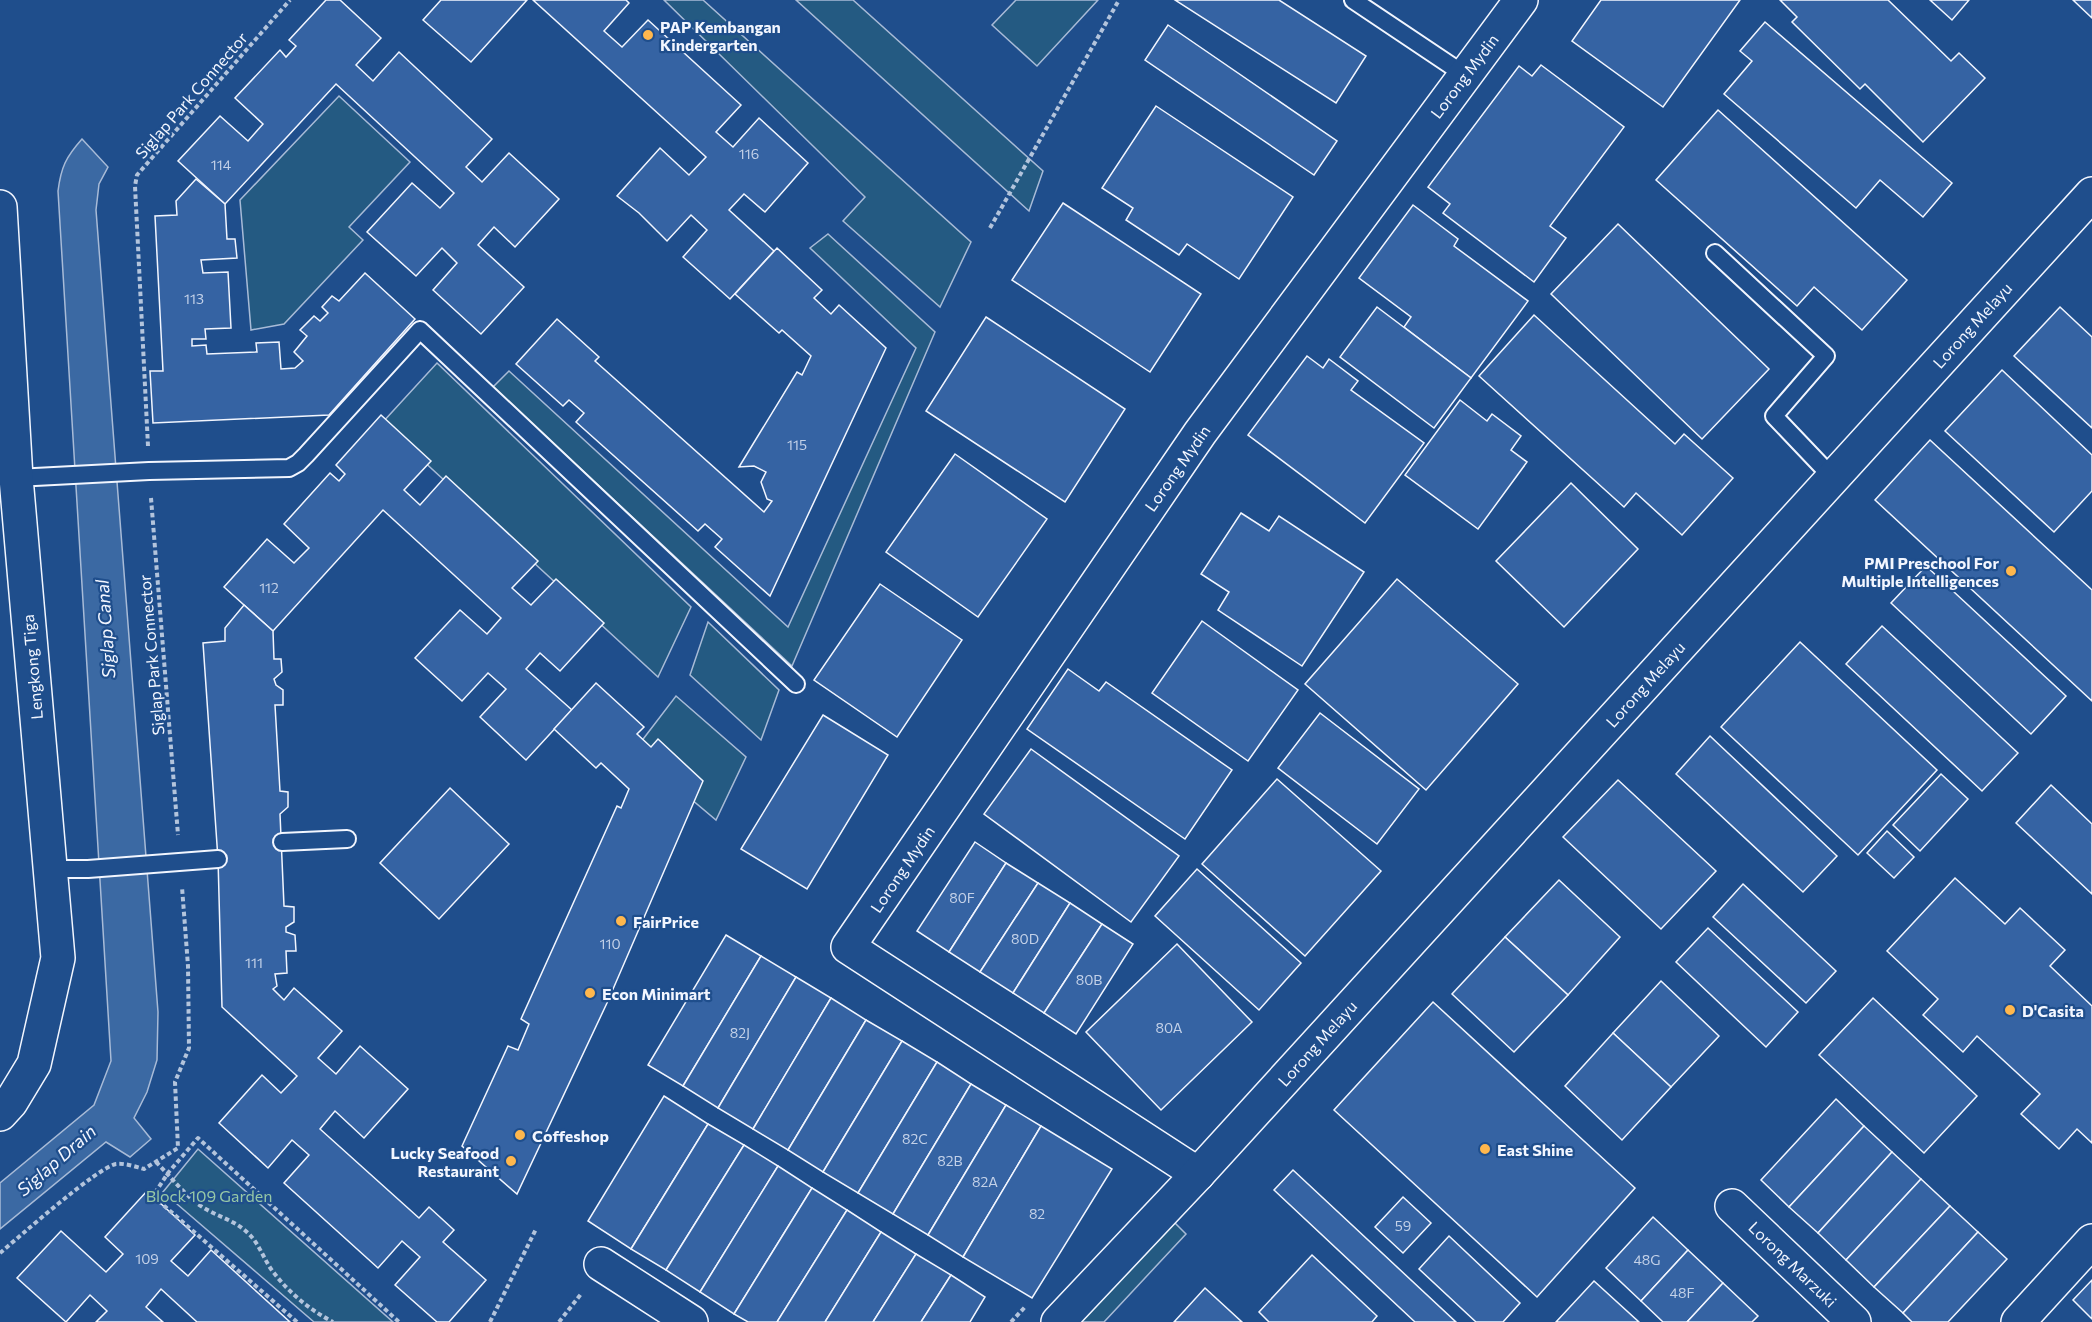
<svg xmlns="http://www.w3.org/2000/svg" width="2092" height="1322" viewBox="0 0 2092 1322" font-family="Commissioner,sans-serif">
  <style>
    .green { fill: #245a82; stroke: #a8bbd7; stroke-width: 1.5 }
    .water { fill: #3b69a3; stroke: #a8bbd7; stroke-width: 1.5 }
    .building { fill: #3563a3; stroke: #f2f6ff; stroke-width: 1.5 }
    .lines { fill: none; stroke-linecap: round; stroke-linejoin: round }
    .lane-casing { stroke: #f2f6ff; stroke-width: 20 }
    .street-casing { stroke: #f2f6ff; stroke-width: 36 }
    .path { stroke: #b3c4dc; stroke-width: 4; stroke-dasharray: 4.5 3; stroke-linecap: butt }
    .lane { stroke: #1f4e8c; stroke-width: 16 }
    .street { stroke: #1f4e8c; stroke-width: 33 }
    .poi-dot { fill: #ffb74d; stroke: #1f4e8c; stroke-width: 2 }
    .labels { text-anchor: middle; dominant-baseline: central; stroke-width: 4.5; stroke-linejoin: round; paint-order: stroke }
    .number-label { font-size: 14px; fill: #c3d1e8 }
    .poi-label { font-size: 16px; font-weight: bold; fill: #f2f6ff; stroke: #1f4e8c; text-anchor: start }
    .street-label { font-size: 16px; fill: #f2f6ff; stroke: #1f4e8c }
    .park-label { font-size: 16px; fill: #97c8a6; stroke: #1f4e8c }
    .water-label { font-size: 18px; font-style: italic; fill: #f2f6ff; stroke: #1f4e8c }
  </style>
  <rect width="100%" height="100%" fill="#1f4e8c"/>
  <g class="green">
    <path d="M 664,0 L 703,0 L 971,242 L 940,307 L 843,221 L 865,197 Z"/>
    <path d="M 796,0 L 853,0 L 1043,171 L 1029,211 Z"/>
    <path d="M 1016,0 L 1098,0 L 1037,66 L 992,25 Z"/>
    <path d="M 339,96 L 410,162 L 349,227 L 363,240 L 284,324 L 251,330 L 240,200 Z"/>
    <path d="M 828,234 L 935,332 L 792,666 L 493,387 L 509,371 L 788,627 L 916,348 L 810,248 Z"/>
    <path d="M 437,363 L 691,607 L 658,677 L 382,423 Z"/>
    <path d="M 708,622 L 779,690 L 761,740 L 690,675 Z"/>
    <path d="M 676,696 L 746,757 L 716,820 L 634,751 Z"/>
    <path d="M 198,1149 L 393,1322 L 314,1322 L 163,1192 Z"/>
    <path d="M 1172,1220 L 1186,1234 L 1104,1322 L 1076,1322 Z"/>
  </g>
  <path class="water" d="M 82,139 L 108,167 L 99,184 L 96,210 L 158,1012 L 157,1060 L 147,1092 L 134,1118 L 151,1139 L 130,1157 L 106,1142 L 0,1229 L 0,1183 L 94,1105 L 111,1061 L 58,191 C 61,167 66,157 82,139 Z"/>
  <g class="building">
    <path d="M 326,0 L 340,0 L 381,38 L 356,65 L 373,81 L 399,52 L 492,139 L 466,167 L 482,182 L 509,153 L 559,199 L 515,247 L 494,227 L 478,245 L 524,287 L 481,334 L 433,290 L 457,263 L 442,248 L 416,276 L 367,232 L 412,183 L 440,208 L 454,193 L 336,84 L 225,204 L 178,161 L 220,116 L 248,141 L 263,124 L 235,98 L 280,50 L 286,57 L 296,46 L 289,40 Z"/>
    <path d="M 441,0 L 527,0 L 471,62 L 423,20 Z"/>
    <path d="M 533,0 L 626,0 L 629,3 L 604,31 L 622,47 L 648,20 L 741,105 L 716,132 L 733,147 L 759,118 L 808,163 L 765,212 L 744,194 L 729,210 L 774,251 L 730,299 L 683,257 L 707,230 L 691,215 L 667,241 L 639,213 L 617,196 L 660,148 L 689,175 L 706,157 Z"/>
    <path d="M 1175,0 L 1279,0 L 1366,56 L 1336,103 Z"/>
    <path d="M 1601,0 L 1740,0 L 1663,107 L 1572,41 Z"/>
    <path d="M 1780,0 L 1888,0 L 1951,61 L 1959,53 L 1985,78 L 1923,142 L 1865,84 L 1860,89 L 1792,22 L 1797,17 Z"/>
    <path d="M 1930,0 L 1969,0 L 1952,20 Z"/>
    <path d="M 2073,0 L 2092,0 L 2092,18 Z"/>
    <path d="M 1765,22 L 1952,183 L 1923,217 L 1880,180 L 1856,208 L 1724,94 L 1752,61 L 1740,51 Z"/>
    <path d="M 1168,25 L 1337,141 L 1314,175 L 1145,60 Z"/>
    <path d="M 1541,65 L 1624,127 L 1550,226 L 1566,238 L 1534,282 L 1443,213 L 1450,204 L 1428,187 L 1519,66 L 1532,76 Z"/>
    <path d="M 1156,106 L 1293,197 L 1239,279 L 1187,244 L 1179,255 L 1126,220 L 1133,208 L 1102,188 Z"/>
    <path d="M 1718,110 L 1907,280 L 1862,330 L 1814,287 L 1797,306 L 1656,180 Z"/>
    <path d="M 196,179 L 225,204 L 227,239 L 235,239 L 237,258 L 201,260 L 203,273 L 228,272 L 231,328 L 205,329 L 206,339 L 192,339 L 192,346 L 206,345 L 207,354 L 257,352 L 256,343 L 279,342 L 281,369 L 295,368 L 303,361 L 294,352 L 307,336 L 300,330 L 314,316 L 320,321 L 328,313 L 322,307 L 332,296 L 339,301 L 365,273 L 415,319 L 329,415 L 153,423 L 150,371 L 163,371 L 155,216 L 177,215 L 176,201 Z"/>
    <path d="M 1063,203 L 1201,294 L 1150,372 L 1012,280 Z"/>
    <path d="M 1413,205 L 1458,239 L 1454,246 L 1528,301 L 1471,378 L 1404,327 L 1411,317 L 1359,278 Z"/>
    <path d="M 1618,224 L 1769,369 L 1702,439 L 1551,294 Z"/>
    <path d="M 777,248 L 822,290 L 814,298 L 831,314 L 839,305 L 886,348 L 770,596 L 715,547 L 722,539 L 705,524 L 698,531 L 576,422 L 584,413 L 569,400 L 563,406 L 516,364 L 557,319 L 599,357 L 595,361 L 764,512 L 772,501 L 767,499 L 761,482 L 766,472 L 754,466 L 739,467 L 797,372 L 802,375 L 811,356 L 782,330 L 779,333 L 735,294 Z"/>
    <path d="M 1377,307 L 1471,378 L 1434,428 L 1340,357 Z"/>
    <path d="M 2060,307 L 2092,337 L 2092,428 L 2014,356 Z"/>
    <path d="M 1534,315 L 1675,444 L 1684,434 L 1733,478 L 1682,535 L 1636,493 L 1624,507 L 1479,376 Z"/>
    <path d="M 986,317 L 1125,409 L 1065,502 L 926,411 Z"/>
    <path d="M 1307,356 L 1323,368 L 1329,359 L 1358,381 L 1351,390 L 1424,443 L 1365,523 L 1248,435 Z"/>
    <path d="M 2002,370 L 2092,455 L 2092,491 L 2054,532 L 1945,431 Z"/>
    <path d="M 1460,400 L 1487,421 L 1492,414 L 1521,436 L 1511,450 L 1527,462 L 1478,529 L 1405,475 Z"/>
    <path d="M 381,415 L 431,461 L 404,490 L 420,505 L 446,476 L 538,561 L 512,588 L 531,605 L 556,579 L 604,623 L 560,671 L 540,653 L 526,669 L 572,710 L 526,760 L 480,717 L 506,689 L 488,673 L 462,701 L 415,658 L 460,610 L 487,634 L 501,618 L 383,510 L 273,631 L 224,587 L 267,539 L 294,563 L 309,548 L 284,524 L 330,473 L 339,481 L 345,474 L 336,465 Z"/>
    <path d="M 1930,440 L 2092,590 L 2092,701 L 1875,500 Z"/>
    <path d="M 955,454 L 1047,519 L 978,617 L 886,552 Z"/>
    <path d="M 1571,483 L 1638,549 L 1564,627 L 1496,561 Z"/>
    <path d="M 1241,513 L 1269,531 L 1279,516 L 1364,572 L 1302,666 L 1218,610 L 1229,592 L 1201,574 Z"/>
    <path d="M 1926,566 L 2066,696 L 2031,734 L 1891,603 Z"/>
    <path d="M 1397,579 L 1518,684 L 1426,790 L 1305,684 Z"/>
    <path d="M 880,584 L 962,640 L 897,737 L 814,680 Z"/>
    <path d="M 244,605 L 273,631 L 274,659 L 281,659 L 282,672 L 274,679 L 276,685 L 283,690 L 283,705 L 275,705 L 280,791 L 288,792 L 288,807 L 280,814 L 284,906 L 294,907 L 294,922 L 286,927 L 286,932 L 295,935 L 296,951 L 286,951 L 287,973 L 275,974 L 277,986 L 273,989 L 284,1000 L 294,988 L 342,1031 L 318,1058 L 336,1074 L 360,1046 L 408,1089 L 364,1138 L 335,1111 L 320,1129 L 419,1218 L 429,1207 L 454,1230 L 443,1242 L 486,1280 L 449,1322 L 437,1322 L 395,1285 L 420,1257 L 402,1241 L 378,1268 L 284,1183 L 309,1155 L 292,1140 L 268,1168 L 219,1123 L 262,1075 L 281,1093 L 297,1076 L 222,1007 L 218,859 L 203,643 L 225,641 L 225,628 Z"/>
    <path d="M 1202,621 L 1298,690 L 1248,761 L 1152,693 Z"/>
    <path d="M 1882,626 L 2018,753 L 1982,791 L 1846,664 Z"/>
    <path d="M 1800,642 L 1937,770 L 1858,855 L 1721,727 Z"/>
    <path d="M 1068,669 L 1099,691 L 1106,682 L 1232,770 L 1185,839 L 1027,729 Z"/>
    <path d="M 596,683 L 644,727 L 637,734 L 651,747 L 658,739 L 703,781 L 607,1003 L 517,1194 L 462,1146 L 508,1046 L 518,1050 L 529,1024 L 521,1019 L 617,806 L 621,808 L 629,789 L 601,763 L 596,768 L 554,729 Z"/>
    <path d="M 1320,713 L 1419,789 L 1377,844 L 1278,768 Z"/>
    <path d="M 823,715 L 888,755 L 807,889 L 741,849 Z"/>
    <path d="M 1710,736 L 1837,856 L 1803,892 L 1676,774 Z"/>
    <path d="M 1031,749 L 1179,856 L 1131,922 L 984,814 Z"/>
    <path d="M 1941,774 L 1968,799 L 1920,851 L 1893,825 Z"/>
    <path d="M 1277,779 L 1381,871 L 1305,956 L 1202,864 Z"/>
    <path d="M 1618,780 L 1716,871 L 1661,929 L 1563,837 Z"/>
    <path d="M 2051,785 L 2092,824 L 2092,894 L 2016,823 Z"/>
    <path d="M 450,788 L 509,844 L 439,919 L 380,863 Z"/>
    <path d="M 1887,831 L 1914,857 L 1894,878 L 1867,853 Z"/>
    <path d="M 975,842 L 1006,863 L 949,952 L 917,931 Z"/>
    <path d="M 1006,863 L 1038,883 L 980,972 L 949,952 Z"/>
    <path d="M 1197,869 L 1301,963 L 1259,1010 L 1155,916 Z"/>
    <path d="M 1955,878 L 2005,924 L 2020,908 L 2065,950 L 2050,966 L 2092,1006 L 2092,1143 L 2077,1129 L 2059,1149 L 2021,1114 L 2040,1094 L 1977,1036 L 1963,1052 L 1923,1015 L 1938,999 L 1887,951 Z"/>
    <path d="M 1559,880 L 1620,937 L 1568,995 L 1505,937 Z"/>
    <path d="M 1038,883 L 1070,903 L 1013,993 L 980,972 Z"/>
    <path d="M 1743,884 L 1836,971 L 1806,1003 L 1713,917 Z"/>
    <path d="M 1070,903 L 1102,924 L 1044,1013 L 1013,993 Z"/>
    <path d="M 1102,924 L 1133,944 L 1076,1034 L 1044,1013 Z"/>
    <path d="M 1708,928 L 1798,1012 L 1766,1047 L 1676,962 Z"/>
    <path d="M 726,935 L 761,956 L 683,1086 L 648,1065 Z"/>
    <path d="M 1505,937 L 1568,995 L 1514,1052 L 1452,994 Z"/>
    <path d="M 1177,944 L 1252,1022 L 1161,1110 L 1086,1032 Z"/>
    <path d="M 761,956 L 796,977 L 718,1108 L 683,1086 Z"/>
    <path d="M 796,977 L 831,998 L 753,1129 L 718,1108 Z"/>
    <path d="M 1661,981 L 1719,1036 L 1671,1087 L 1613,1033 Z"/>
    <path d="M 831,998 L 866,1020 L 788,1150 L 753,1129 Z"/>
    <path d="M 1873,998 L 1977,1096 L 1924,1153 L 1819,1055 Z"/>
    <path d="M 1433,1002 L 1635,1188 L 1537,1297 L 1334,1110 Z"/>
    <path d="M 866,1020 L 902,1041 L 823,1172 L 788,1150 Z"/>
    <path d="M 1613,1033 L 1671,1087 L 1622,1140 L 1565,1086 Z"/>
    <path d="M 902,1041 L 937,1062 L 858,1193 L 823,1172 Z"/>
    <path d="M 937,1062 L 971,1084 L 893,1214 L 858,1193 Z"/>
    <path d="M 971,1084 L 1006,1105 L 928,1235 L 893,1214 Z"/>
    <path d="M 664,1096 L 708,1124 L 631,1249 L 588,1221 Z"/>
    <path d="M 1836,1099 L 1864,1126 L 1789,1207 L 1761,1180 Z"/>
    <path d="M 1006,1105 L 1041,1126 L 963,1257 L 928,1235 Z"/>
    <path d="M 708,1124 L 744,1145 L 666,1270 L 631,1249 Z"/>
    <path d="M 1041,1126 L 1112,1169 L 1032,1298 L 963,1257 Z"/>
    <path d="M 1864,1126 L 1892,1152 L 1818,1233 L 1789,1207 Z"/>
    <path d="M 744,1145 L 778,1166 L 700,1292 L 666,1270 Z"/>
    <path d="M 1892,1152 L 1921,1179 L 1846,1260 L 1818,1233 Z"/>
    <path d="M 778,1166 L 812,1188 L 734,1314 L 700,1292 Z"/>
    <path d="M 1293,1170 L 1456,1322 L 1415,1322 L 1274,1190 Z"/>
    <path d="M 1921,1179 L 1950,1206 L 1874,1287 L 1846,1260 Z"/>
    <path d="M 812,1188 L 847,1210 L 777,1322 L 748,1322 L 734,1314 Z"/>
    <path d="M 147,1191 L 195,1235 L 171,1261 L 188,1276 L 211,1250 L 290,1322 L 197,1322 L 161,1289 L 146,1307 L 163,1322 L 96,1322 L 107,1311 L 90,1295 L 66,1322 L 17,1278 L 61,1231 L 106,1272 L 123,1254 L 105,1237 Z"/>
    <path d="M 1403,1197 L 1431,1223 L 1403,1253 L 1375,1227 Z"/>
    <path d="M 1950,1206 L 1978,1232 L 1903,1313 L 1874,1287 Z"/>
    <path d="M 847,1210 L 881,1232 L 825,1322 L 777,1322 Z"/>
    <path d="M 1653,1217 L 1688,1250 L 1641,1301 L 1606,1268 Z"/>
    <path d="M 881,1232 L 916,1254 L 873,1322 L 825,1322 Z"/>
    <path d="M 1978,1232 L 2007,1259 L 1948,1322 L 1912,1322 L 1903,1313 Z"/>
    <path d="M 1449,1236 L 1520,1303 L 1503,1322 L 1476,1322 L 1419,1269 Z"/>
    <path d="M 1688,1250 L 1723,1283 L 1687,1322 L 1663,1322 L 1641,1301 Z"/>
    <path d="M 916,1254 L 951,1275 L 921,1322 L 873,1322 Z"/>
    <path d="M 1312,1255 L 1377,1316 L 1372,1322 L 1269,1322 L 1259,1312 Z"/>
    <path d="M 951,1275 L 985,1297 L 970,1322 L 921,1322 Z"/>
    <path d="M 2092,1280 L 2092,1319 L 2073,1300 Z"/>
    <path d="M 1594,1281 L 1639,1322 L 1556,1322 Z"/>
    <path d="M 1723,1283 L 1758,1316 L 1752,1322 L 1687,1322 Z"/>
    <path d="M 1205,1288 L 1242,1322 L 1174,1322 Z"/>
  </g>
  <g class="lines">
    <defs>
      <g id="lane">
        <path d="M 1353,0 L 1465,75"/>
        <path d="M 1715,253 L 1826,356 L 1774,416 L 1833,478"/>
        <path d="M 16,478 L 149,471 L 289,468 L 298,463 L 306,455 L 420,330 L 796,684"/>
        <path d="M 282,842 L 347,839"/>
        <path d="M 50,869 L 88,869 L 218,859"/>
      </g>
      <g id="street">
        <path d="M 0,207 L 16,478 L 58,958 L 34,1064 L 11,1102 L 0,1114"/>
        <path d="M 1198,1174 L 848,947 L 1200,433 L 1521,0"/>
        <path d="M 1732,1206 L 1854,1322"/>
        <path d="M 601,1264 L 691,1322"/>
        <path d="M 1058,1322 L 1198,1174 L 2092,194"/>
        <path d="M 2018,1322 L 2092,1241"/>
      </g>
    </defs>
    <use href="#lane" class="lane-casing"/>
    <use href="#street" class="street-casing"/>
    <g class="path">
      <path d="M 990,228 L 1119,0"/>
      <path d="M 148,446 L 135,186 L 137,175 L 290,0"/>
      <path d="M 151,498 L 178,835"/>
      <path d="M 156,1162 C 170,1176 182,1192 198,1204 C 214,1216 234,1219 249,1234 C 259,1244 263,1257 271,1269 C 287,1291 308,1309 333,1322"/>
      <path d="M 0,1253 C 19,1237 98,1167 116,1164 C 126,1163 136,1167 144,1169 L 178,1148 L 175,1082 L 189,1048 L 188,966 L 182,887"/>
      <path d="M 297,1322 L 153,1196 L 168,1173 L 198,1138 L 399,1322"/>
      <path d="M 490,1322 L 536,1229"/>
      <path d="M 559,1322 L 581,1294"/>
      <path d="M 1011,1322 L 1025,1307"/>
    </g>
    <use href="#lane" class="lane"/>
    <use href="#street" class="street"/>
  </g>
  <g class="poi-dot">
    <circle cx="648" cy="35" r="6"/>
    <circle cx="2011" cy="571" r="6"/>
    <circle cx="621" cy="921" r="6"/>
    <circle cx="590" cy="993" r="6"/>
    <circle cx="2010" cy="1010" r="6"/>
    <circle cx="520" cy="1135" r="6"/>
    <circle cx="1485" cy="1149" r="6"/>
    <circle cx="511" cy="1161" r="6"/>
  </g>
  <g class="labels">
    <g class="number-label">
      <text x="749" y="153">116</text>
      <text x="221" y="164">114</text>
      <text x="194" y="298">113</text>
      <text x="797" y="444">115</text>
      <text x="269" y="587">112</text>
      <text x="962" y="897">80F</text>
      <text x="1025" y="938">80D</text>
      <text x="610" y="943">110</text>
      <text x="254" y="962">111</text>
      <text x="1089" y="979">80B</text>
      <text x="1169" y="1027">80A</text>
      <text x="740" y="1032">82J</text>
      <text x="915" y="1138">82C</text>
      <text x="950" y="1160">82B</text>
      <text x="985" y="1181">82A</text>
      <text x="1037" y="1213">82</text>
      <text x="1403" y="1225">59</text>
      <text x="147" y="1258">109</text>
      <text x="1647" y="1259">48G</text>
      <text x="1682" y="1292">48F</text>
    </g>
    <g class="poi-label">
      <text x="660" y="26">PAP Kembangan<tspan x="660" dy="18">Kindergarten</tspan></text>
      <text x="1999" y="562" text-anchor="end">PMI Preschool For<tspan x="1999" dy="18">Multiple Intelligences</tspan></text>
      <text x="633" y="921">FairPrice</text>
      <text x="602" y="993">Econ Minimart</text>
      <text x="2022" y="1010">D'Casita</text>
      <text x="532" y="1135">Coffeshop</text>
      <text x="1497" y="1149">East Shine</text>
      <text x="499" y="1152" text-anchor="end">Lucky Seafood<tspan x="499" dy="18">Restaurant</tspan></text>
    </g>
    <g class="street-label">
      <text transform="translate(1464 76) rotate(-53)">Lorong Mydin</text>
      <text transform="translate(191 95) rotate(-49)">Siglap Park Connector</text>
      <text transform="translate(1972 325) rotate(-48)">Lorong Melayu</text>
      <text transform="translate(1177 468) rotate(-55)">Lorong Mydin</text>
      <text transform="translate(151 655) rotate(-95)">Siglap Park Connector</text>
      <text transform="translate(32 667) rotate(-95)">Lengkong Tiga</text>
      <text transform="translate(1645 684) rotate(-48)">Lorong Melayu</text>
      <text transform="translate(902 869) rotate(-56)">Lorong Mydin</text>
      <text transform="translate(1317 1043) rotate(-48)">Lorong Melayu</text>
      <text transform="translate(1793 1264) rotate(44)">Lorong Marzuki</text>
    </g>
    <g class="park-label">
      <text x="209" y="1195">Block 109 Garden</text>
    </g>
    <g class="water-label">
      <text transform="translate(105 629) rotate(-94)">Siglap Canal</text>
      <text transform="translate(56 1160) rotate(-41)">Siglap Drain</text>
    </g>
  </g>
</svg>
